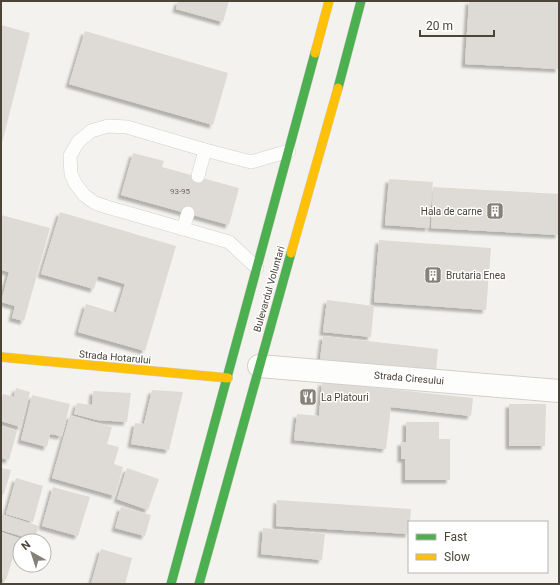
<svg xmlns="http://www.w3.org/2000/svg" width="560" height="585" viewBox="0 0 560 585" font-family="Roboto,sans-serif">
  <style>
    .building { fill: #dedbd6; filter: url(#shadow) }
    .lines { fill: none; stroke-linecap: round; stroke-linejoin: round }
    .lane-casing { stroke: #d2d0cb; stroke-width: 14 }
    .street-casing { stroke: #d2d0cb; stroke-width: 24 }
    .fast-casing { stroke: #d3cfc5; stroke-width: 10 }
    .slow-casing { stroke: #d3cfc5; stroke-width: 10 }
    .lane { stroke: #fdfdfc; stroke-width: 13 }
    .street { stroke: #fdfdfc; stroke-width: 22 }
    .fast { stroke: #4caf50; stroke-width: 9 }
    .slow { stroke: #ffc107; stroke-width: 9 }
    .labels { text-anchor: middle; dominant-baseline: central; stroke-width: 3; stroke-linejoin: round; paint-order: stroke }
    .number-label { font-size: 8px; fill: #706a61 }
    .poi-label { font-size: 10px; fill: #4b4439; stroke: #fff; text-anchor: start }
    .street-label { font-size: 10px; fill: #4b4439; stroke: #fff }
  </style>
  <defs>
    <filter id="shadow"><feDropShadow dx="-3.5" dy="3.5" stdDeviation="1" flood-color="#0004"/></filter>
  </defs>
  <rect width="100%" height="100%" fill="#f4f2ee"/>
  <g class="building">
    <path d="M 178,1 L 229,1 L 223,22 L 176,9 Z"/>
    <path d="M 469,1 L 559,1 L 559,69 L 465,64 Z"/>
    <path d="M 1,25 L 30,33 L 2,143 L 1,143 Z"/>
    <path d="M 85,31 L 228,73 L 213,125 L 69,84 Z"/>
    <path d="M 133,153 L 164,161 L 162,167 L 239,188 L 229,225 L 121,195 Z"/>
    <path d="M 389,179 L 433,182 L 429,228 L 385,225 Z"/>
    <path d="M 433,187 L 559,194 L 559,235 L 431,228 Z"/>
    <path d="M 60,212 L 176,246 L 145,351 L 78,332 L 86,304 L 116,313 L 125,284 L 98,276 L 94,289 L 41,274 Z"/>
    <path d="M 1,215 L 50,228 L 24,321 L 12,318 L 15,306 L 1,302 L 9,272 L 1,270 Z"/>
    <path d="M 379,240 L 491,248 L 486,310 L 374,302 Z"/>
    <path d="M 327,300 L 374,306 L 371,337 L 323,332 Z"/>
    <path d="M 323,336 L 438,349 L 436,372 L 320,360 Z"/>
    <path d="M 322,382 L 473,398 L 471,416 L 391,407 L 386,449 L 294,440 L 297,414 L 319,416 Z"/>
    <path d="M 16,388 L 30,392 L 21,427 L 1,421 L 1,402 L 3,394 L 14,397 Z"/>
    <path d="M 152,390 L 183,392 L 169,450 L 131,444 L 135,423 L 144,424 Z"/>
    <path d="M 93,391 L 131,393 L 127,422 L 97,420 L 74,414 L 77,403 L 92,405 Z"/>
    <path d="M 32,395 L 70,404 L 62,436 L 50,434 L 47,447 L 21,440 Z"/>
    <path d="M 509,404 L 546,404 L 545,446 L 509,446 Z"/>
    <path d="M 70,415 L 112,427 L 107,444 L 119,447 L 114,464 L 123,467 L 115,496 L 52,478 Z"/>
    <path d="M 406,422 L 439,422 L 439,439 L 450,439 L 450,480 L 405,480 L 405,459 L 401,459 L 401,442 L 406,442 Z"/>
    <path d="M 1,426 L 17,431 L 9,460 L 1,458 Z"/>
    <path d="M 1,468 L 11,470 L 4,494 L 1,494 Z"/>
    <path d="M 127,468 L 159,479 L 148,510 L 117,499 Z"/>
    <path d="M 16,478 L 43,486 L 33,522 L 6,514 Z"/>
    <path d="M 53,487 L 90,497 L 78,536 L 42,526 Z"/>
    <path d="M 277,500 L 411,509 L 410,522 L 409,522 L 409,534 L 276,526 Z"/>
    <path d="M 121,507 L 151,515 L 145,536 L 115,528 Z"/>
    <path d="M 1,514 L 39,526 L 34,540 L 1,530 Z"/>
    <path d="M 263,528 L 325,534 L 322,560 L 261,554 Z"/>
    <path d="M 1,532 L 19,538 L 6,580 L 1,578 Z"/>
    <path d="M 101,549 L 132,558 L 125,584 L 91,584 Z"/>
  </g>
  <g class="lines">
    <defs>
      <g id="lane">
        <path d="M 198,176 L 205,150"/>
        <path d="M 183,229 L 188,213"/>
        <path d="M 257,268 L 229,242 L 107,207 L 95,203 L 84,195 L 75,183 L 71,174 L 70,156 L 78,142 L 91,131 L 108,126 L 127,127 L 205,150 L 251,162 L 289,151"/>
      </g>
      <path id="street" d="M 259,366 L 559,391"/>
      <g id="fast">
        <path d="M 338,88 L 361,1"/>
        <path d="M 171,584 L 315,53"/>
        <path d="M 199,584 L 291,253"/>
      </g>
      <g id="slow">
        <path d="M 315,53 L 329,1"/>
        <path d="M 291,253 L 338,88"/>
        <path d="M 1,357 L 228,378"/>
      </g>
    </defs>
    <use href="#lane" class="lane-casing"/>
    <use href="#street" class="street-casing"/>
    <use href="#fast" class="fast-casing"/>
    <use href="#slow" class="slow-casing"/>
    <use href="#lane" class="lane"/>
    <use href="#street" class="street"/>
    <use href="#fast" class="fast"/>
    <use href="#slow" class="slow"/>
  </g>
  <defs>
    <symbol id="building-square" viewBox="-11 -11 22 22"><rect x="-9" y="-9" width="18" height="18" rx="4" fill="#868178" stroke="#fff"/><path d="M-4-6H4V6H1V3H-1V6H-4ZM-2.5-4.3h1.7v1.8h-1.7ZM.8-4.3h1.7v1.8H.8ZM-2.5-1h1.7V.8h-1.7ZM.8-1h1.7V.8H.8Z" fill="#fff"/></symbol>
    <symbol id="restaurant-square" viewBox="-11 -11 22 22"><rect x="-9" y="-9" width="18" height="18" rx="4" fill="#868178" stroke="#fff"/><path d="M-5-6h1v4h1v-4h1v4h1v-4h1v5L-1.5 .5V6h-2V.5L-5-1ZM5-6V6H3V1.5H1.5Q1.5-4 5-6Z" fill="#fff"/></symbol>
  </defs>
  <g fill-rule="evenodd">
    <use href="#building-square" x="485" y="201" width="20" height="20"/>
    <use href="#building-square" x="423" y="265" width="20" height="20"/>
    <use href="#restaurant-square" x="298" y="387" width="20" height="20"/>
  </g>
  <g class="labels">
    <g class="number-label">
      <text x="180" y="191">93-95</text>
    </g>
    <g class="poi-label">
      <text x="482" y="211" text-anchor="end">Hala de carne</text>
      <text x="446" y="275">Brutaria Enea</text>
      <text x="321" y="397">La Platouri</text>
    </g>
    <g class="street-label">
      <text transform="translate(269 289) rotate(-74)">Bulevardul Voluntari</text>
      <text transform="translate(115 357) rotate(5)">Strada Hotarului</text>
      <text transform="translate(409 378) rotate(5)">Strada Ciresului</text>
    </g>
  </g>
  <rect width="560" height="585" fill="none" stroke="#4b4439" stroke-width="4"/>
  <rect x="408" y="521" width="140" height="52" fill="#ffffff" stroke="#b7b4b0"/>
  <rect x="416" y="534" width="20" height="6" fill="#4caf50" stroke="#b7b4b0"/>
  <text x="444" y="541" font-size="12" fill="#4b4439">Fast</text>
  <rect x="416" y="554" width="20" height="6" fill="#ffc107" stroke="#b7b4b0"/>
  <text x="444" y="561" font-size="12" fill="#4b4439">Slow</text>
  <g transform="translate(32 553) rotate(321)"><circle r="19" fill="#ffffff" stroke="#b7b4b0"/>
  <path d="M0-3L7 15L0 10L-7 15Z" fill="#868178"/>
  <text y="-6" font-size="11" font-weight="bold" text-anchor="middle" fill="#4b4439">N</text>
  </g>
  <path d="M420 30v6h74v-6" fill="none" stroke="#4b4439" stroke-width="2"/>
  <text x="426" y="30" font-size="12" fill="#4b4439" stroke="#ffffff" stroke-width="3" paint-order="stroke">20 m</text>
</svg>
